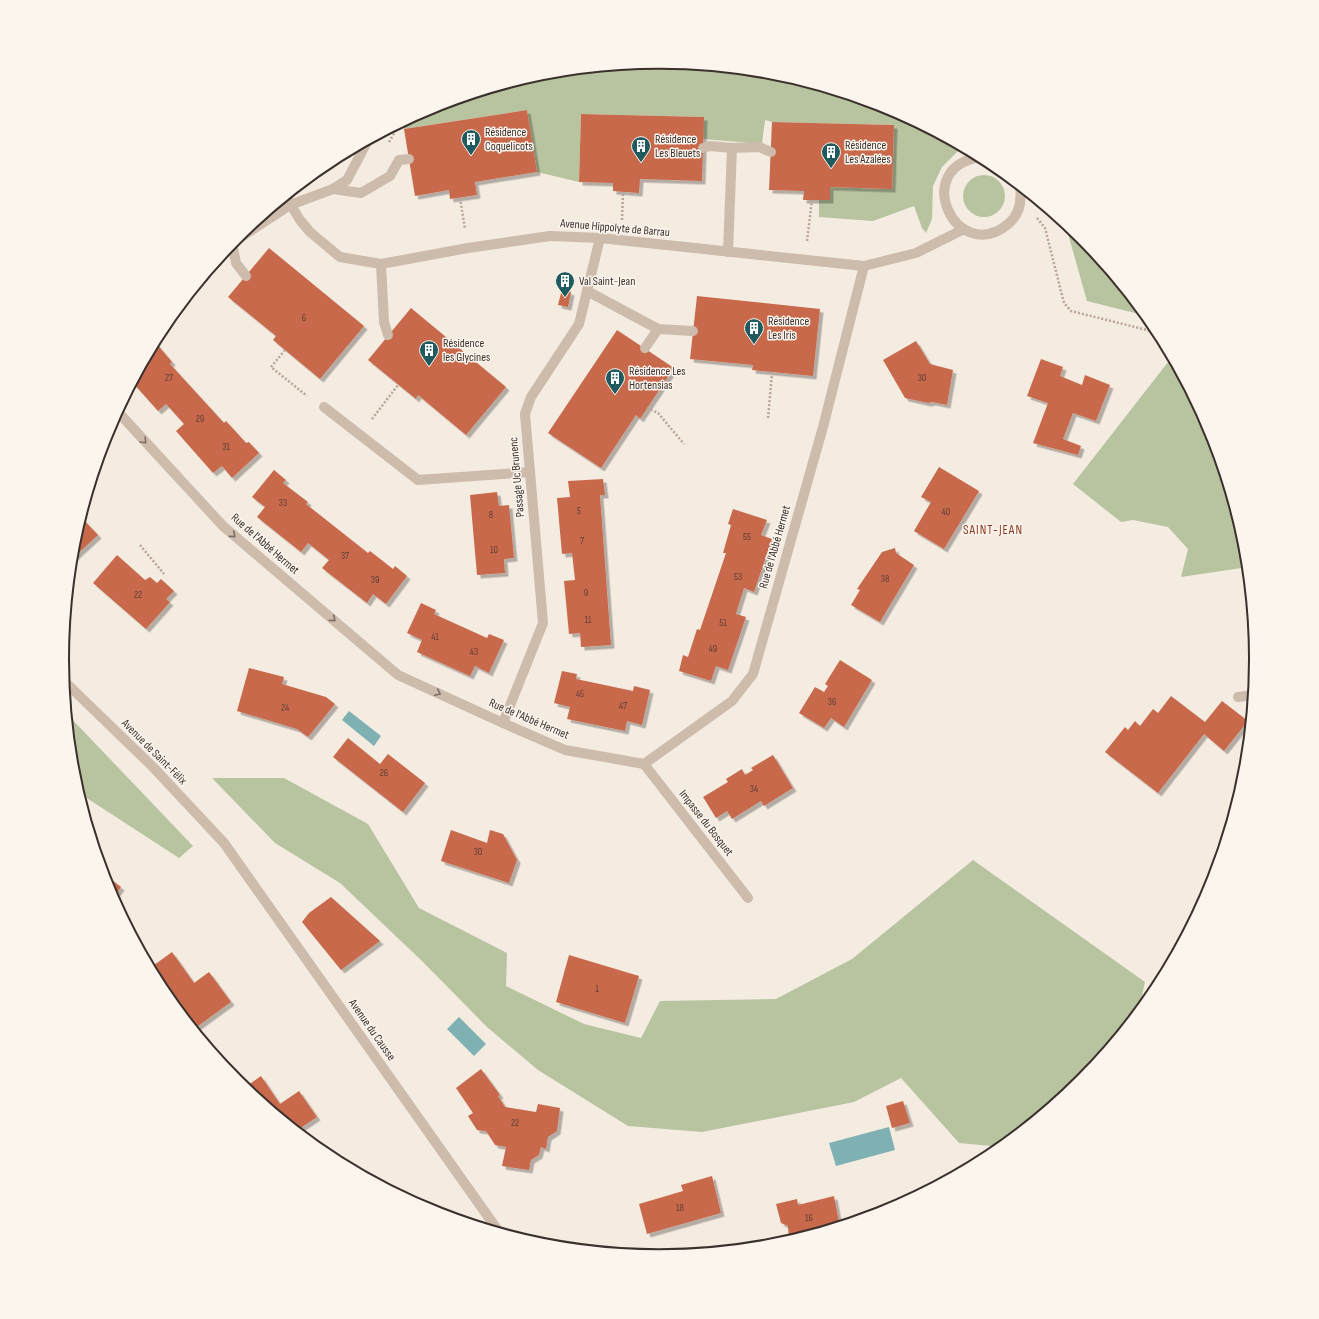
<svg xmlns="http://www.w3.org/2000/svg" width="1319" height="1319" viewBox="0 0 1319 1319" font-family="'Sofia Sans Condensed',sans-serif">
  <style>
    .green { fill: #b8c4a0 }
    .water { fill: #7fb0b2 }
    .building { fill: #c8694b; filter: url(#shadow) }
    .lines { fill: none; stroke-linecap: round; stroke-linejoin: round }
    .path { stroke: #b9a596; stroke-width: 2.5; stroke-dasharray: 2 2; stroke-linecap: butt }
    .minor { stroke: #cdbbac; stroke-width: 10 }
    .oneway { stroke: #7d6f65 }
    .labels { text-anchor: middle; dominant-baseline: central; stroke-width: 3; stroke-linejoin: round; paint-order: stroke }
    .number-label { font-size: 10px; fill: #5e3e33 }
    .poi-label { font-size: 12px; fill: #3b302b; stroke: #fbf5ee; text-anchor: start }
    .street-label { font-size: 12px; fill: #3b302b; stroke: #fbf5ee }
    .neighbourhood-label { font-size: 13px; letter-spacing: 1px; fill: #8c3b22; stroke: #fbf5ee }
    .rim { fill: none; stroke: #3b302b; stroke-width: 2 }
  </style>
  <defs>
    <filter id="shadow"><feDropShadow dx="3.5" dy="3.5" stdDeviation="0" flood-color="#0004"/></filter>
  </defs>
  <rect width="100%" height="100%" fill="#f4ebe1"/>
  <g class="green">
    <path d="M 660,62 L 776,74 L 888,108 L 966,149 L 958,151 L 942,167 L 933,186 L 932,219 L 926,233 L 922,228 L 914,206 L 873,221 L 819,217 L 819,200 L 830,200 L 830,187 L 892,189 L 894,125 L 772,122 L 765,120 L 762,144 L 703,139 L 703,117 L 581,114 L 579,182 L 537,172 L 527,110 L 404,129 L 410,119 L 431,107 L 543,73 Z"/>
    <circle cx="984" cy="196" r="21"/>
    <path d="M 1065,223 L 1082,237 L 1147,316 L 1087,301 Z"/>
    <path d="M 1172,357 L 1212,431 L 1246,543 L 1248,567 L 1181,577 L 1188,549 L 1168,527 L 1133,520 L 1121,522 L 1073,484 Z"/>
    <path d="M 67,714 L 193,846 L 179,858 L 79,793 L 73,776 Z"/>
    <path d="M 212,778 L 284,778 L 368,824 L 419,908 L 507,953 L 506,986 L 584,1024 L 641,1038 L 660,1001 L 776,999 L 852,959 L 973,860 L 1145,982 L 1138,1014 L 1082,1082 L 1003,1147 L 959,1143 L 901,1078 L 854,1102 L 702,1132 L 628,1126 L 538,1070 L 487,1027 L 423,962 L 340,883 L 275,843 Z"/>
  </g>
  <g class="water">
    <path d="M 349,711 L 381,736 L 374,746 L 342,720 Z"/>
    <path d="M 459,1017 L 486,1044 L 474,1056 L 447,1029 Z"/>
    <path d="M 889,1127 L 895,1150 L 836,1166 L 829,1143 Z"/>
  </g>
  <g class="building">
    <path d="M 527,110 L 537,172 L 475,182 L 477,195 L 450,199 L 449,190 L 415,196 L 404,129 Z"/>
    <path d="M 581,114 L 704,117 L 702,181 L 640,179 L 639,193 L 613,191 L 613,183 L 579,182 Z"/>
    <path d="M 772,122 L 894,125 L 892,189 L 830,187 L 830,200 L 803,200 L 804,191 L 769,190 Z"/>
    <path d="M 269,248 L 364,326 L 320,379 L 273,340 L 276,336 L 228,297 Z"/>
    <path d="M 562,289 L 571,292 L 568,307 L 558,305 Z"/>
    <path d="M 697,296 L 820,309 L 813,376 L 752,370 L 753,365 L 690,359 Z"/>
    <path d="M 411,308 L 506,387 L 466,435 L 418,395 L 416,399 L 368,360 Z"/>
    <path d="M 617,330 L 674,368 L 640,419 L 636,415 L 601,468 L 548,433 Z"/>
    <path d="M 916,341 L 930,364 L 953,370 L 947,405 L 932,402 L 928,403 L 905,398 L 883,360 Z"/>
    <path d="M 155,342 L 172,362 L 170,364 L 224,423 L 226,421 L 246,443 L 249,442 L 259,453 L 232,478 L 222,466 L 213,473 L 176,431 L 184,424 L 166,404 L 158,411 L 133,383 Z"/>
    <path d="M 1041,359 L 1063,367 L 1060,376 L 1082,385 L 1085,375 L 1110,385 L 1096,421 L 1073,413 L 1063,439 L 1081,446 L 1078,455 L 1033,443 L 1048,403 L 1027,396 Z"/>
    <path d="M 939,467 L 979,491 L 944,549 L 914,531 L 931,502 L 921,497 Z"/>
    <path d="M 274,470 L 286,480 L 283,483 L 308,502 L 306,504 L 368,553 L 370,551 L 393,569 L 395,566 L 407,576 L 386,604 L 373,594 L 367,603 L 322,568 L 329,560 L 308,543 L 301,552 L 257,517 L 265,507 L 252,497 Z"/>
    <path d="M 603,479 L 605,495 L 600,495 L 611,645 L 581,647 L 580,633 L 569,634 L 564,581 L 575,580 L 572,553 L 562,554 L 557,498 L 570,497 L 568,481 Z"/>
    <path d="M 497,492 L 499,506 L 509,505 L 514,558 L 504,559 L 505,573 L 477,575 L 470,495 Z"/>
    <path d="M 733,509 L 767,520 L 761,535 L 772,539 L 754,592 L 744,588 L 736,614 L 746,617 L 728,670 L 716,666 L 711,681 L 679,671 L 683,655 L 688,657 L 697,629 L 700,630 L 726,553 L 723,553 L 731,525 L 728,524 Z"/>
    <path d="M 81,517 L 98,535 L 72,559 L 74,543 Z"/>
    <path d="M 895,548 L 896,553 L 914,565 L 880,622 L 851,605 L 860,590 L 857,589 L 882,552 Z"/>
    <path d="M 117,555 L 145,580 L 150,577 L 157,583 L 161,579 L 174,591 L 166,599 L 170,602 L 146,629 L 93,583 Z"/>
    <path d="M 421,603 L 436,610 L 434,614 L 487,638 L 489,634 L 504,640 L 489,673 L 475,666 L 470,676 L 417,652 L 422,640 L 407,633 Z"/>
    <path d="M 840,660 L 872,680 L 844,727 L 831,718 L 824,728 L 799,713 L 815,687 L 824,692 L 828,686 L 825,684 Z"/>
    <path d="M 249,668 L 284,677 L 282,684 L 326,697 L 335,704 L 308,737 L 297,729 L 237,711 Z"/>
    <path d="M 562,671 L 577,674 L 576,679 L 633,691 L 634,686 L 650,690 L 642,725 L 627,721 L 625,731 L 567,719 L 570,707 L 554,703 Z"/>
    <path d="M 1171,696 L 1205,722 L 1222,701 L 1248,721 L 1224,751 L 1204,734 L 1158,793 L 1105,752 L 1125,727 L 1128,730 L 1135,721 L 1140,726 L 1153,709 L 1158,713 Z"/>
    <path d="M 348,738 L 380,764 L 388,754 L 425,783 L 403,812 L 333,757 Z"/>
    <path d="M 773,755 L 793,788 L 764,806 L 761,801 L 732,819 L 727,811 L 716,818 L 703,797 L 728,782 L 726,779 L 742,769 L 745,775 L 753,770 L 751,768 Z"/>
    <path d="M 451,830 L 487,843 L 490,830 L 503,834 L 517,860 L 509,883 L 441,861 Z"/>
    <path d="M 103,873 L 121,887 L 113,898 L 107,888 Z"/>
    <path d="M 331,897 L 380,941 L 341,970 L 302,922 L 309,913 Z"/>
    <path d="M 172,952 L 194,983 L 209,972 L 231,1002 L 194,1029 L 163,991 L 150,968 Z"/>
    <path d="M 569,955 L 639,976 L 625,1023 L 556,1002 Z"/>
    <path d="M 481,1069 L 500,1095 L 498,1096 L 505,1107 L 536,1112 L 538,1104 L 560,1108 L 557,1131 L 548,1137 L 546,1149 L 541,1147 L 539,1155 L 531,1160 L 529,1170 L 502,1166 L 506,1147 L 495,1145 L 486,1131 L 477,1130 L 468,1116 L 473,1113 L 456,1088 Z"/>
    <path d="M 261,1076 L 280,1104 L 299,1091 L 317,1117 L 296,1131 L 244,1088 Z"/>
    <path d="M 903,1101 L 910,1123 L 892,1128 L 886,1106 Z"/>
    <path d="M 712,1176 L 721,1213 L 647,1234 L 639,1204 L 683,1191 L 681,1185 Z"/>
    <path d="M 834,1196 L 839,1222 L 880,1211 L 880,1214 L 789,1241 L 788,1226 L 781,1223 L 776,1204 L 797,1199 L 798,1205 Z"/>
  </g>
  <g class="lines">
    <g class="path">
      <path d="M 389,142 L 399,125"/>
      <path d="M 460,198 L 465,229"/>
      <path d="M 1037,218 L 1045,228 L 1064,303 L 1071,311 L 1159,333"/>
      <path d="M 622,220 L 623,192"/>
      <path d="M 807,241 L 812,200"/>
      <path d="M 285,350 L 271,367 L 307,396"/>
      <path d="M 647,408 L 658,413 L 684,444"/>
      <path d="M 768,418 L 772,373"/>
      <path d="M 372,419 L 398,385"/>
      <path d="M 140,545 L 164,574"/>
    </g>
    <g class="minor">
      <path d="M 703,148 L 710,146 L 732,148"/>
      <path d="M 980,157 C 910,168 956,265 1007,225 C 1020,215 1022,201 1020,187"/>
      <path d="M 333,189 L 361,193 L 390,176 L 399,160 L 409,159"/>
      <path d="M 286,197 L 300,220 L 310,232 L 340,257 L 381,264 L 468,248 L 550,236 L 600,238 L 864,266 L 916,253 L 964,229"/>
      <path d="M 728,252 L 732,148 L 759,147 L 771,152"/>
      <path d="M 381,264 L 384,322 L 388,335"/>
      <path d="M 246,276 L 236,263 L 232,243 L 290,205 L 333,189 L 347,180 L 367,142"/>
      <path d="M 587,291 L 658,329 L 693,331"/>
      <path d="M 645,348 L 658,329"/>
      <path d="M 324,407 L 418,480 L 530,472"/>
      <path d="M 118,412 L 223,526 L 398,675 L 503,723 L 565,750 L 644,764 L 732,701 L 753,674 L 823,427 L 864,266"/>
      <path d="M 64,681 L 153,767 L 224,843 L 499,1232"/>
      <path d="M 1238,697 L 1254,695"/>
      <path d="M 503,723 L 543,623 L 525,414 L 531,397 L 579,324 L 600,238"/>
      <path d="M 644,764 L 748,898"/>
    </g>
  </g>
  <defs><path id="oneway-chevron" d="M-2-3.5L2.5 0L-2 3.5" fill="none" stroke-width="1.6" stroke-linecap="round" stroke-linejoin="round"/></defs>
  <g class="oneway">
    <use href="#oneway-chevron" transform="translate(144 441) rotate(47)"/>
    <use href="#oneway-chevron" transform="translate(233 535) rotate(40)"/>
    <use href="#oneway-chevron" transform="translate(333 619) rotate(40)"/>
    <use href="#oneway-chevron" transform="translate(438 693) rotate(25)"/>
  </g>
  <defs>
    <symbol id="building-pin" viewBox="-11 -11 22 30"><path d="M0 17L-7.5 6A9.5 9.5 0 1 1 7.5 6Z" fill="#1f5a5e" stroke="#fbf5ee"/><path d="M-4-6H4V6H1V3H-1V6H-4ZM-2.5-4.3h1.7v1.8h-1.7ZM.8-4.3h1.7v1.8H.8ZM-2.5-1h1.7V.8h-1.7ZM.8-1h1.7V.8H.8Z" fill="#fff"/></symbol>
  </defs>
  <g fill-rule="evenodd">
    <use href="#building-pin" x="460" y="128" width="22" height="30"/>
    <use href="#building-pin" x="630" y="135" width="22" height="30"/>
    <use href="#building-pin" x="820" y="141" width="22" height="30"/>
    <use href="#building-pin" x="554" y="270" width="22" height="30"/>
    <use href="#building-pin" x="743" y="317" width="22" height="30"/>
    <use href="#building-pin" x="418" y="339" width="22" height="30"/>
    <use href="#building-pin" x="604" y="367" width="22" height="30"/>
  </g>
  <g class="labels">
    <g class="number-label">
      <text x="304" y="318">6</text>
      <text x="169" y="378">27</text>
      <text x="922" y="378">30</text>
      <text x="200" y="419">29</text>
      <text x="226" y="447">31</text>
      <text x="283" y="503">33</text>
      <text x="579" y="511">5</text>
      <text x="946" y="512">40</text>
      <text x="491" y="515">8</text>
      <text x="747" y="537">55</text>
      <text x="582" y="541">7</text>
      <text x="494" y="550">10</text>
      <text x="345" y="556">37</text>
      <text x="738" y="577">53</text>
      <text x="885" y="579">38</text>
      <text x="375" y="580">39</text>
      <text x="586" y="593">9</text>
      <text x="138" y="595">22</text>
      <text x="588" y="620">11</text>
      <text x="723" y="623">51</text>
      <text x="435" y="637">41</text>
      <text x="713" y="649">49</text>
      <text x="474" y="652">43</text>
      <text x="580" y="694">45</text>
      <text x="832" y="702">36</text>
      <text x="623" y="706">47</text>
      <text x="285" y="708">24</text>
      <text x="384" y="773">26</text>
      <text x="754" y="789">34</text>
      <text x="478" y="852">30</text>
      <text x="597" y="989">1</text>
      <text x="515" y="1123">22</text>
      <text x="680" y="1208">18</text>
      <text x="809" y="1218">16</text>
    </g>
    <g class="poi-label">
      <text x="485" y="132">Résidence<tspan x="485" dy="14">Coquelicots</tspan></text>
      <text x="655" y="139">Résidence<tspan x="655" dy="14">Les Bleuets</tspan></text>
      <text x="845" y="145">Résidence<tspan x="845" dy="14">Les Azalées</tspan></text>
      <text x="579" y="281">Val Saint-Jean</text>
      <text x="768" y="321">Résidence<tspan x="768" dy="14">Les Iris</tspan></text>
      <text x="443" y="343">Résidence<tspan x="443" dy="14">les Glycines</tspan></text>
      <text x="629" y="371">Résidence Les<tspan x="629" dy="14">Hortensias</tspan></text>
    </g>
    <g class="street-label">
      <text transform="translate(615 228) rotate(5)">Avenue Hippolyte de Barrau</text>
      <text transform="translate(517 477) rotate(-95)">Passage Uc Brunenc</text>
      <text transform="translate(265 544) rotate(41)">Rue de l'Abbé Hermet</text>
      <text transform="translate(775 547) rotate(-74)">Rue de l'Abbé Hermet</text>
      <text transform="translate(529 719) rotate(23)">Rue de l'Abbé Hermet</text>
      <text transform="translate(154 752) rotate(45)">Avenue de Saint-Félix</text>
      <text transform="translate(706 823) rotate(52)">Impasse du Bosquet</text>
      <text transform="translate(372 1030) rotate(55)">Avenue du Causse</text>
    </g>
    <g class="neighbourhood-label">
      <text x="993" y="530">SAINT-JEAN</text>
    </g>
  </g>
  <path d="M0 0H1319V1319H0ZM69 659a590 590 0 1 1 1180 0a590 590 0 1 1-1180 0Z" fill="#fbf5ee" fill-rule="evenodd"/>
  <path class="rim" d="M69 659a590 590 0 1 1 1180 0a590 590 0 1 1-1180 0Z"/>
</svg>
